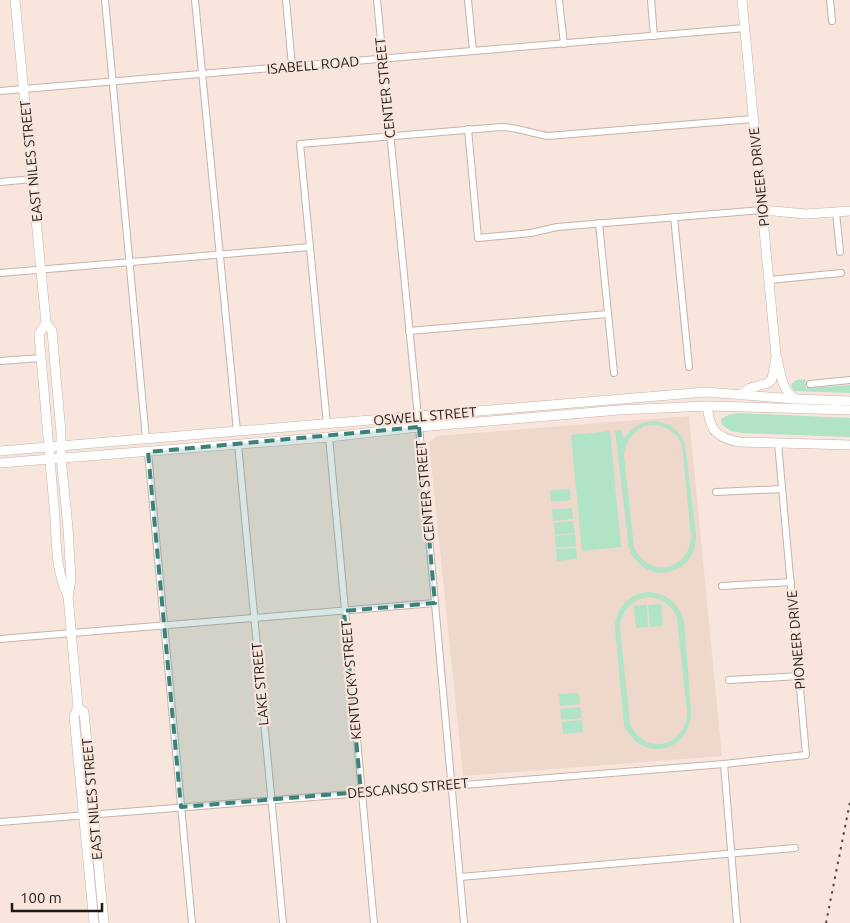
<svg xmlns="http://www.w3.org/2000/svg" width="850" height="923" viewBox="0 0 850 923" font-family="Ubuntu,sans-serif">
  <style>
    .education { fill: #eed8cb }
    .green { fill: #b1e3c6; fill-rule: evenodd }
    .lines { fill: none; stroke-linecap: round; stroke-linejoin: round }
    .street-casing { stroke: #c4b3a9; stroke-width: 8 }
    .secondary-casing { stroke: #c4b3a9; stroke-width: 10 }
    .street { stroke: #fff; stroke-width: 6 }
    .secondary { stroke: #fff; stroke-width: 9 }
    .rail { stroke: #504742; stroke-width: 2; stroke-dasharray: 2.5 5; stroke-linecap: butt }
    .marked { fill: #3c827b; fill-opacity: 0.2; stroke: #3c827b; stroke-width: 4; stroke-dasharray: 10 6; stroke-linejoin: round }
    .labels { text-anchor: middle; dominant-baseline: central; stroke-width: 4.5; stroke-linejoin: round; paint-order: stroke }
    .street-label { font-size: 14px; fill: #201a16; stroke: #f8e6dd }
  </style>
  <rect width="100%" height="100%" fill="#f8e6dd"/>
  <path class="education" d="M 689,416 L 722,756 L 463,776 L 429,442 L 437,436 Z"/>
  <g class="green">
    <path d="M 805,379 L 806,388 L 850,385 L 850,393 L 795,391 L 792,388 L 791,384 L 797,380 Z"/>
    <path d="M 739,413 L 850,418 L 850,437 L 742,433 L 731,431 L 722,425 L 721,419 L 728,415 Z"/>
    <path d="M 652,421 C 669,422 679,429 685,444 L 696,535 C 697,577 645,587 629,549 L 615,431 L 622,430 L 623,439 C 631,428 639,423 652,421 ZM 654,425 C 667,426 677,433 682,445 L 691,536 C 690,571 649,579 634,548 L 624,456 L 625,448 L 628,440 L 636,431 L 644,426 Z"/>
    <path d="M 610,431 L 621,547 L 582,551 L 571,435 Z"/>
    <path d="M 570,489 L 571,500 L 551,502 L 550,491 Z"/>
    <path d="M 572,508 L 573,519 L 553,521 L 552,510 Z"/>
    <path d="M 573,521 L 575,533 L 555,535 L 554,523 Z"/>
    <path d="M 575,534 L 576,546 L 556,548 L 555,536 Z"/>
    <path d="M 576,548 L 577,559 L 557,561 L 556,549 Z"/>
    <path d="M 651,592 C 669,595 680,605 684,622 L 691,710 C 692,753 641,764 624,725 L 615,628 C 616,607 629,593 651,592 ZM 650,597 C 663,599 672,605 677,618 L 687,712 C 687,747 644,757 630,724 L 620,629 C 620,611 632,599 650,597 Z"/>
    <path d="M 661,604 L 663,626 L 650,627 L 648,605 Z"/>
    <path d="M 647,605 L 648,627 L 636,628 L 634,606 Z"/>
    <path d="M 579,693 L 580,704 L 560,706 L 559,694 Z"/>
    <path d="M 580,707 L 582,718 L 561,720 L 560,709 Z"/>
    <path d="M 582,720 L 583,732 L 563,734 L 562,722 Z"/>
  </g>
  <g class="lines">
    <defs>
      <g id="street">
        <path d="M 105,0 L 146,439"/>
        <path d="M 195,0 L 237,431"/>
        <path d="M 286,0 L 292,66"/>
        <path d="M 377,0 L 419,427 L 464,923"/>
        <path d="M 468,0 L 473,51"/>
        <path d="M 559,0 L 564,44"/>
        <path d="M 651,0 L 654,36"/>
        <path d="M 830,0 L 832,21"/>
        <path d="M 0,91 L 745,28"/>
        <path d="M 468,129 L 478,238 L 531,233 L 557,227 L 762,210"/>
        <path d="M 0,182 L 33,179"/>
        <path d="M 836,212 L 840,252"/>
        <path d="M 674,217 L 689,367"/>
        <path d="M 599,223 L 614,373"/>
        <path d="M 0,273 L 310,247"/>
        <path d="M 769,280 L 841,273"/>
        <path d="M 409,331 L 608,314"/>
        <path d="M 0,361 L 41,358"/>
        <path d="M 810,384 L 850,380"/>
        <path d="M 327,424 L 300,144 L 501,127 C 517,127 532,134 548,136 L 753,119"/>
        <path d="M 329,437 L 374,923"/>
        <path d="M 238,444 L 283,923"/>
        <path d="M 148,452 L 192,923"/>
        <path d="M 716,492 L 782,489"/>
        <path d="M 722,586 L 791,582"/>
        <path d="M 0,639 L 435,603"/>
        <path d="M 729,680 L 800,676"/>
        <path d="M 724,764 L 737,923"/>
        <path d="M 0,822 L 724,764 L 806,755 L 778,443"/>
        <path d="M 460,877 L 795,848"/>
      </g>
      <g id="secondary">
        <path d="M 15,0 L 46,323 L 39,334 C 44,391 49,449 54,506 C 57,538 54,567 68,596"/>
        <path d="M 742,0 L 776,355 C 781,372 780,388 795,399"/>
        <path d="M 762,210 L 806,214 L 850,211"/>
        <path d="M 46,323 L 52,331 L 61,433 L 61,457 L 68,528 L 71,580 L 68,596 L 78,708 L 74,716 L 94,923"/>
        <path d="M 740,395 L 750,388 L 768,383 L 772,379 L 776,357"/>
        <path d="M 707,406 C 710,430 715,437 739,442 L 850,445"/>
        <path d="M 0,451 L 706,392 L 795,399 L 850,401"/>
        <path d="M 0,463 L 329,437 L 419,427 L 619,410 L 707,406 L 850,410"/>
        <path d="M 78,708 L 84,712 L 104,923"/>
      </g>
    </defs>
    <use href="#street" class="street-casing"/>
    <use href="#secondary" class="secondary-casing"/>
    <use href="#street" class="street"/>
    <use href="#secondary" class="secondary"/>
    <path class="rail" d="M 826,923 L 850,802"/>
  </g>
  <path class="marked" d="M 419,427 L 435,603 L 344,611 L 361,792 L 181,807 L 148,452 Z"/>
  <g class="labels">
    <g class="street-label">
      <text transform="translate(313 65) rotate(-5)">ISABELL ROAD</text>
      <text transform="translate(385 88) rotate(-96)">CENTER STREET</text>
      <text transform="translate(31 161) rotate(-96)">EAST NILES STREET</text>
      <text transform="translate(759 177) rotate(-96)">PIONEER DRIVE</text>
      <text transform="translate(425 416) rotate(-5)">OSWELL STREET</text>
      <text transform="translate(425 491) rotate(-95)">CENTER STREET</text>
      <text transform="translate(796 640) rotate(-95)">PIONEER DRIVE</text>
      <text transform="translate(351 680) rotate(-95)">KENTUCKY STREET</text>
      <text transform="translate(260 684) rotate(-95)">LAKE STREET</text>
      <text transform="translate(408 788) rotate(-5)">DESCANSO STREET</text>
      <text transform="translate(92 799) rotate(-95)">EAST NILES STREET</text>
    </g>
  </g>
  <path d="M12 903v8h90v-8" fill="none" stroke="#201a16" stroke-width="2.5"/>
  <text x="20" y="903" font-size="15" fill="#201a16" stroke="#f8e6dd" stroke-width="4" paint-order="stroke">100 m</text>
</svg>
